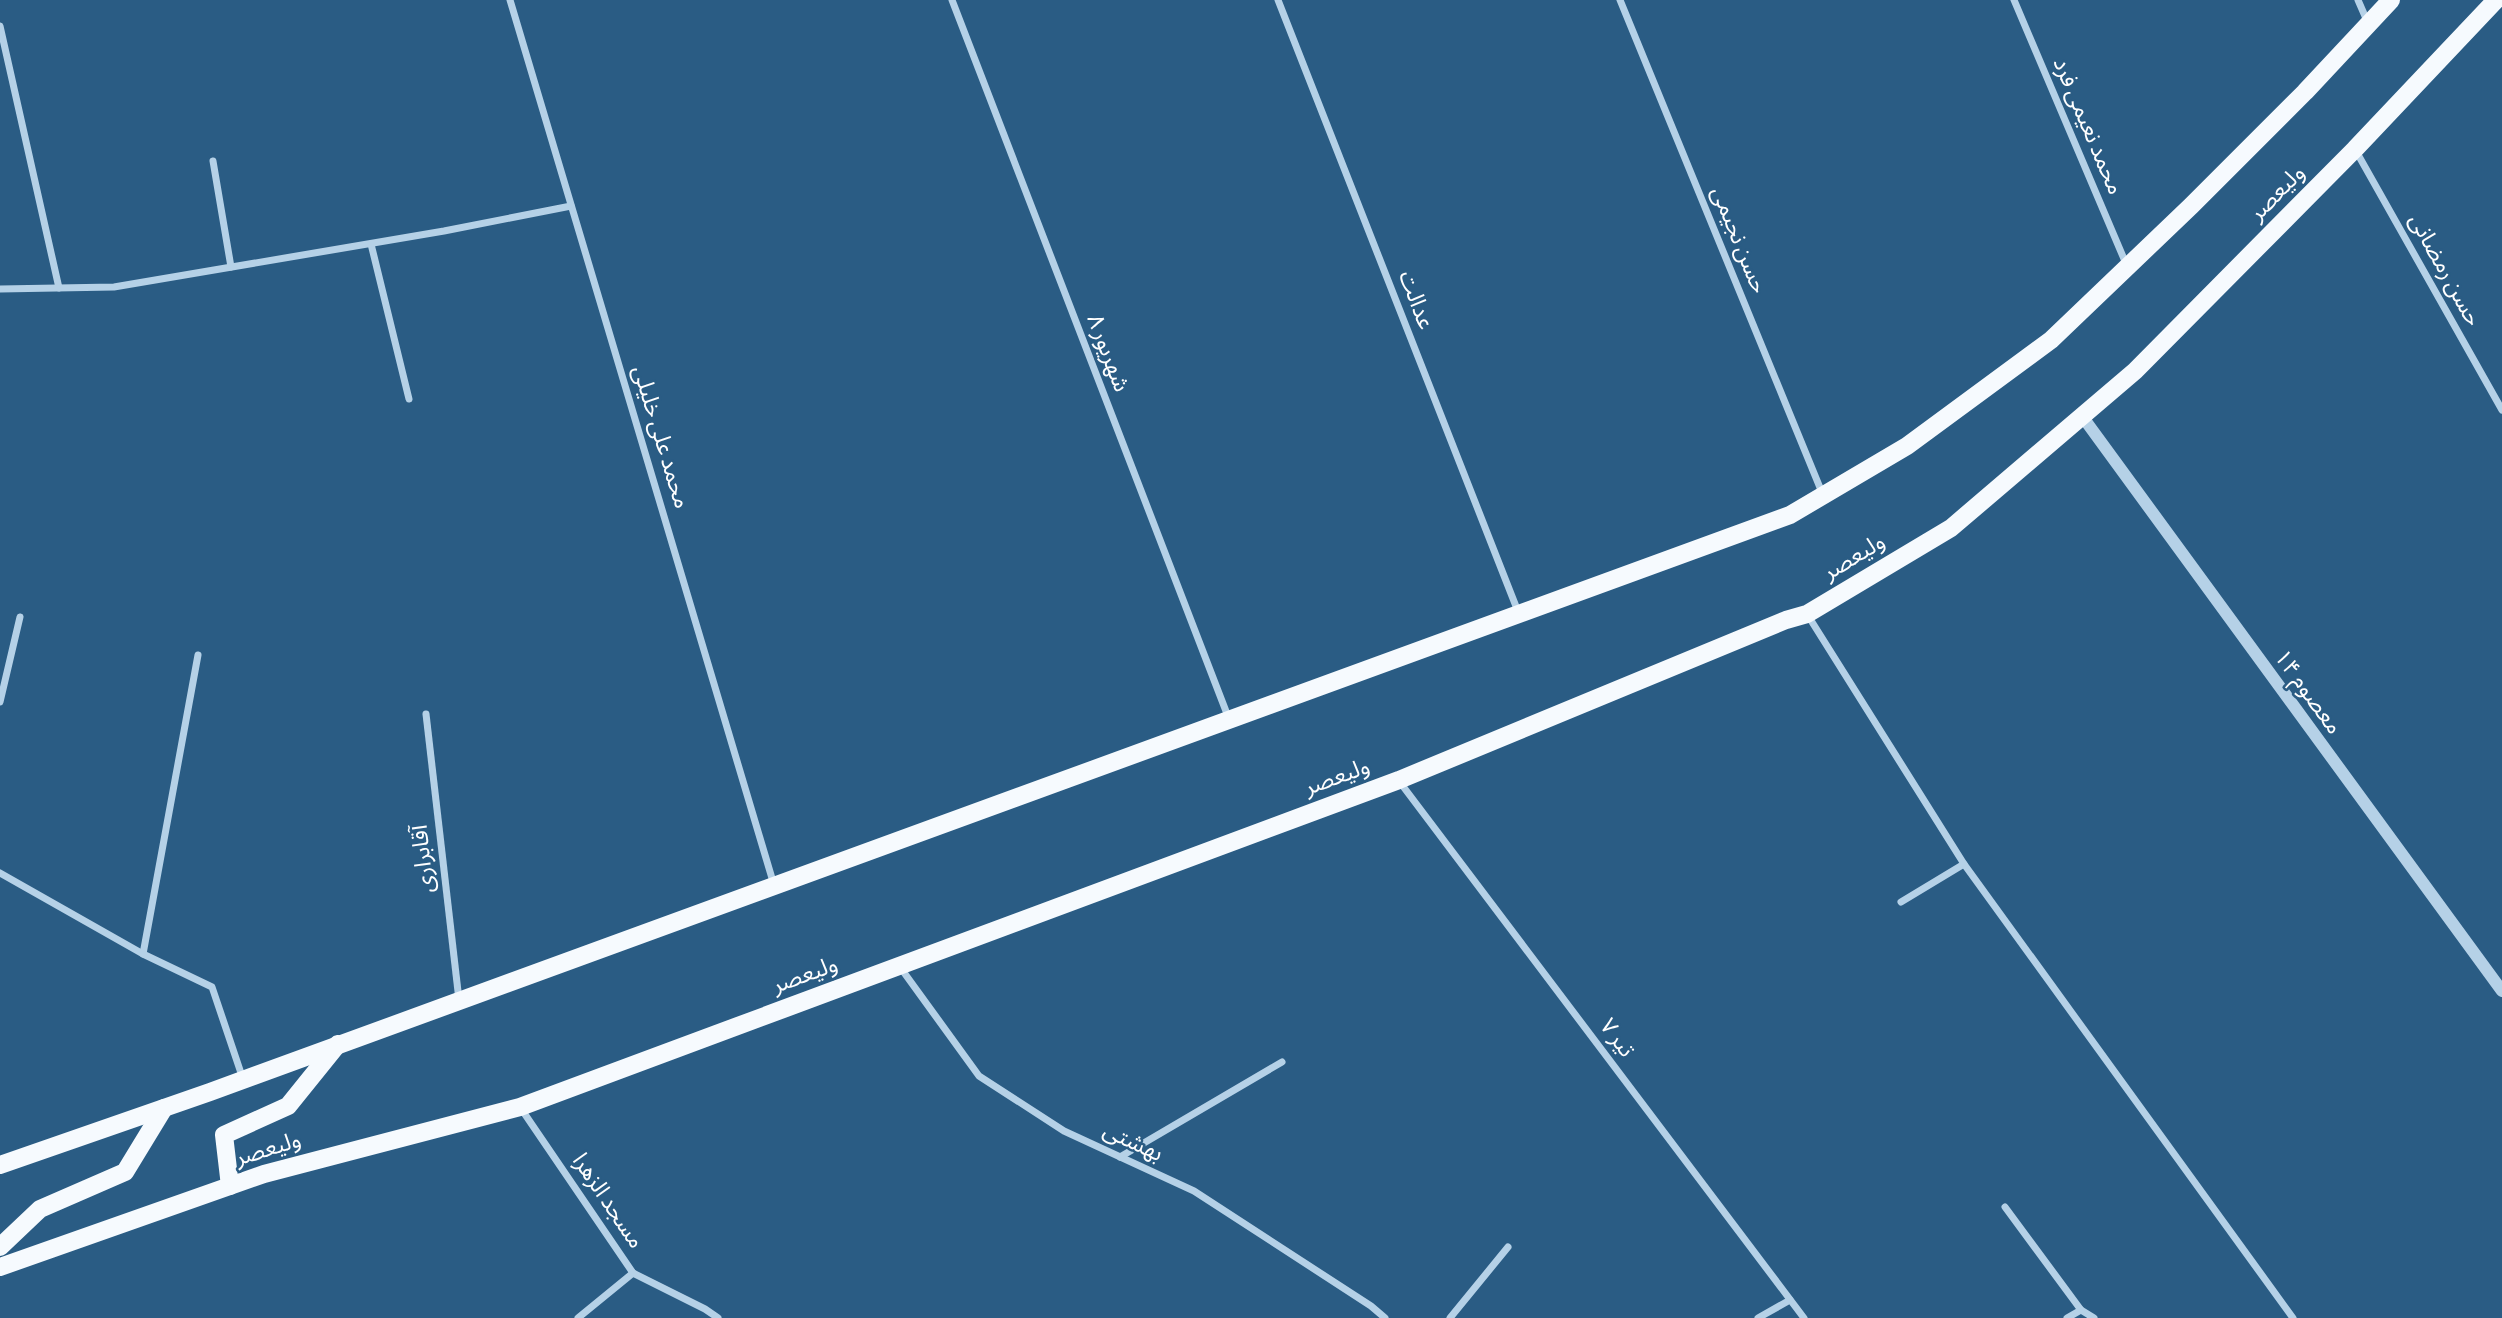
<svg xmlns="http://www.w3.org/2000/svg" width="2502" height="1318" viewBox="0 0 2502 1318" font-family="'Sofia Sans Condensed','Noto Sans Arabic',sans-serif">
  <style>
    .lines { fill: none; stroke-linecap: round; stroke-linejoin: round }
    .minor { stroke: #b5d1e7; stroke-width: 7 }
    .tertiary { stroke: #b5d1e7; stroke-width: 12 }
    .primary { stroke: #f6fafe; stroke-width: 18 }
    .labels { text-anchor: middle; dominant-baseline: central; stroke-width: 5; stroke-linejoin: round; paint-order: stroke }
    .street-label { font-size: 23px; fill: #fff; stroke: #2a5c84 }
  </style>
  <rect width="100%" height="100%" fill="#2a5c84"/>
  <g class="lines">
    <g class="minor">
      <path d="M 510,0 L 774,885"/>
      <path d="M 952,0 L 1229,719"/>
      <path d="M 1278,0 L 1519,614"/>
      <path d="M 1620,0 L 1823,495"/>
      <path d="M 2014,0 L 2127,266"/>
      <path d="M 2358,0 L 2368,23"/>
      <path d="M 0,26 L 59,288"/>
      <path d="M 2356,151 L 2502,410"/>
      <path d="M 213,161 L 231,267"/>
      <path d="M 371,244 L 409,399"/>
      <path d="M 0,289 L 114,287 L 444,231 L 571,206"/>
      <path d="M 1807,614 L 1964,864 L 2293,1318"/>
      <path d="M 0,702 L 20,617"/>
      <path d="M 426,714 L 459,1000"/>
      <path d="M 1399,781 L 1804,1318"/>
      <path d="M 0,873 L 143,954 L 212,987 L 243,1079"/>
      <path d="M 1901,902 L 1964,864"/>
      <path d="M 143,954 L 198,655"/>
      <path d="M 900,967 L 979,1076 L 1064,1131 L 1194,1191 L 1371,1306 L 1385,1318"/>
      <path d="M 520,1107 L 633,1273 L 705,1309 L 718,1318"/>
      <path d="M 1120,1157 L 1282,1062"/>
      <path d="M 2005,1207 L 2081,1310 L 2094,1318"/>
      <path d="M 578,1318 L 633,1273"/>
      <path d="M 1450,1318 L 1508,1247"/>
      <path d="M 1758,1318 L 1790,1300"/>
      <path d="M 2067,1318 L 2081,1310"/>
    </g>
    <path class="tertiary" d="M 2082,416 L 2502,991"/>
    <g class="primary">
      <path d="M 0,1165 L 210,1092 L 1790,515 L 1907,446 L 2051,340 L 2191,206 L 2305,92 L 2391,0"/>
      <path d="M 230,1186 L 224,1135 L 288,1106 L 338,1044"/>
      <path d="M 0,1247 L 40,1209 L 125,1172 L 164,1108"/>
      <path d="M 0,1267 L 264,1174 L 520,1107 L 1399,780 L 1786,620 L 1807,614 L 1951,528 L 2135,371 L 2355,149 L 2496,0"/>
    </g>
  </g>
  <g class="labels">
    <g class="street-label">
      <text transform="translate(2088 126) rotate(67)">محمد نعیمی فرد</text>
      <text transform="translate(2277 193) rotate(-45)">ولیعصر</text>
      <text transform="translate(1739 240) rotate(68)">حسن نجیمی</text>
      <text transform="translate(2445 270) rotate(61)">حسن رمضانی</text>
      <text transform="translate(1416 300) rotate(69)">عدالت</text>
      <text transform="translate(1108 353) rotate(69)">۸ شهریور</text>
      <text transform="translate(661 437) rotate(73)">محمد علی خلیلی</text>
      <text transform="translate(1854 557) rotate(-31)">ولیعصر</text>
      <text transform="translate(2308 692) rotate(54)">۱۴ معصوم</text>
      <text transform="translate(1337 777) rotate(-20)">ولیعصر</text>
      <text transform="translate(423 859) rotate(-96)">آقابراری</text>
      <text transform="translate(805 975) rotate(-20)">ولیعصر</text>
      <text transform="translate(1617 1038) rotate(53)">۷ تیر</text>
      <text transform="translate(1133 1142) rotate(25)">بهشتی</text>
      <text transform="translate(268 1149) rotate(-17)">ولیعصر</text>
      <text transform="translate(608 1201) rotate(56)">مسجد الزهرا</text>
    </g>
  </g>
</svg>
